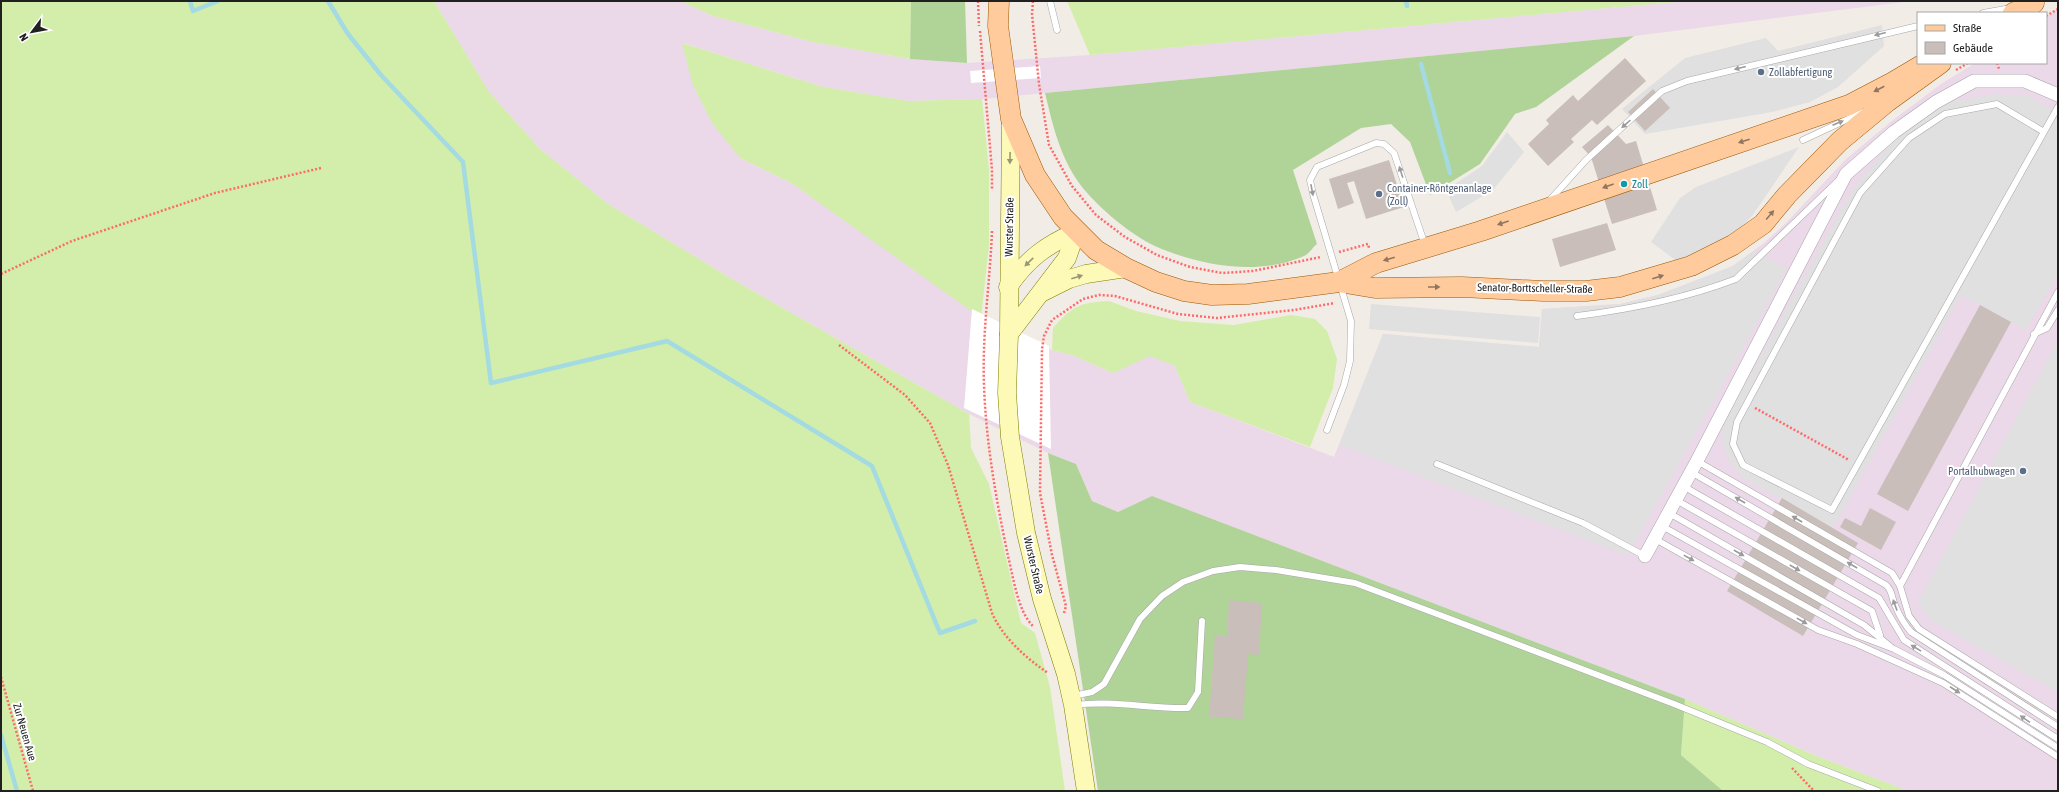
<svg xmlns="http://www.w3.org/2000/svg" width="2059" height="792" viewBox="0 0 2059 792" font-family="'Asap Condensed',sans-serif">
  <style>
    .industrial { fill: #ebd8e9 }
    .grass { fill: #d2eeaa }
    .forest { fill: #b0d398 }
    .parking { fill: #e0e0e0 }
    .pier { fill: #fff }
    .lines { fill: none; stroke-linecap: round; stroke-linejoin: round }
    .stream { stroke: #a4dae1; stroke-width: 4.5 }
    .building { fill: #c9beb9 }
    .service-casing { stroke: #a7a7a7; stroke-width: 7 }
    .minor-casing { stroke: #a7a7a7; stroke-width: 14 }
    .secondary-casing { stroke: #7e7e00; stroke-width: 19 }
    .primary-casing { stroke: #9c5800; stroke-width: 21 }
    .path { stroke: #ff6969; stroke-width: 2.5; stroke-dasharray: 2 2; stroke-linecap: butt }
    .service { stroke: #fff; stroke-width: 6 }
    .minor { stroke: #fff; stroke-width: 13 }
    .secondary { stroke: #fdfab8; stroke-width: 18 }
    .primary { stroke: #ffcb9d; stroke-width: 20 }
    .oneway { fill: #9b9b9b }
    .oneway2 { fill: #90765e }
    .oneway3 { fill: #9a9874 }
    .service-dot { fill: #5c6f8a; stroke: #fff; stroke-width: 1.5 }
    .culture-dot { fill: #0f9aa8; stroke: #fff; stroke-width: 1.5 }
    .labels { text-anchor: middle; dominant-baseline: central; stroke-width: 4; stroke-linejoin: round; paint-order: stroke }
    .service-label { font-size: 11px; fill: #4e5e75; stroke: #fff; text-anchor: start }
    .culture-label { font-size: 11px; fill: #0d838f; stroke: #fff; text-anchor: start }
    .street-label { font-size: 11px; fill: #202020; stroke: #fff }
  </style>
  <rect width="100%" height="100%" fill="#f1ece6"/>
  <path class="industrial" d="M 434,1 L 680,1 L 713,16 L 813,42 L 910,59 L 967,63 L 1090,55 L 1686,1 L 1912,1 L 1634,36 L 982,99 L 908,101 L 823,87 L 683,43 L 740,158 L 793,184 L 1009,334 L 1052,350 L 1072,355 L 1113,373 L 1150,355 L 1175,366 L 1190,402 L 1334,457 L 1383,334 L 1539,347 L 1542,309 L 1620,304 L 1658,295 L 1733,266 L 1764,243 L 1786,223 L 1846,159 L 1893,120 L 1941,84 L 1975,63 L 2046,63 L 2046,17 L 2058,9 L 2058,791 L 1908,791 L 1814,755 L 1685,699 L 1152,496 L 1118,512 L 1092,501 L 1076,464 L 1048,453 L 969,414 L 737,282 L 608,204 L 540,149 L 489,92 Z"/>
  <g class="grass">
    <path d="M 1,1 L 434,1 L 489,92 L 540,149 L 608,204 L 737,282 L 969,414 L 971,448 L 989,484 L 1021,623 L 1035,633 L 1050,687 L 1065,791 L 1,791 Z"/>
    <path d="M 680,1 L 911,1 L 910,59 L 813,42 L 713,16 Z"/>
    <path d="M 1067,1 L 1686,1 L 1090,55 Z"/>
    <path d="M 682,43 L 823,87 L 908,101 L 982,99 L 989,170 L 989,245 L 981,318 L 793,184 L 740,158 L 712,123 L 693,85 Z"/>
    <path d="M 1109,301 L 1136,311 L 1180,321 L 1234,325 L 1291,315 L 1315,319 L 1327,331 L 1337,359 L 1333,388 L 1310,447 L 1190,402 L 1175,366 L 1150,356 L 1113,373 L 1072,355 L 1052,350 L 1053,328 C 1074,305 1079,303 1109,301 Z"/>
    <path d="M 1685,699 L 1814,755 L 1908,791 L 1723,791 L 1681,755 Z"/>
  </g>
  <g class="forest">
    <path d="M 911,1 L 965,1 L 967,63 L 910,59 Z"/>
    <path d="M 1634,36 L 1536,107 L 1515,114 L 1480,164 L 1430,195 L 1410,142 L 1391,124 L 1361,128 L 1293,170 L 1317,244 C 1313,247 1309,254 1304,256 C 1262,275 1209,267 1167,251 C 1140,242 1108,216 1089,195 C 1062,166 1054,130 1045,93 Z"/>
    <path d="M 1048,453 L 1076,464 L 1092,501 L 1118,512 L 1152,496 L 1685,699 L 1681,755 L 1723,791 L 1098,791 Z"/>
  </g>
  <g class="parking">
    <path d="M 1882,25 L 1884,46 L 1838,87 L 1810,102 L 1772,112 L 1645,134 L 1622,109 L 1685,58 L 1766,38 L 1778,51 Z"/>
    <path d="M 1996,94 L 2028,96 L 2058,112 L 2058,274 L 2026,330 L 1961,295 L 1833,528 L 1742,477 L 1728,459 L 1722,440 L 1724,423 L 1852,190 L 1898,135 L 1949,102 Z"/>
    <path d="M 1507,132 L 1524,152 L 1493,190 L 1456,212 L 1446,190 L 1482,166 Z"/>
    <path d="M 1799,147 L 1752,216 L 1736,232 L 1678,262 L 1651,242 L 1680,198 L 1696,187 Z"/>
    <path d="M 1753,251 L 1787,268 L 1628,556 L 1339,445 L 1383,334 L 1539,347 L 1542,309 L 1620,304 L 1658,295 L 1733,266 Z"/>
    <path d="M 1371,304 L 1540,317 L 1538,343 L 1369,329 Z"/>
    <path d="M 2058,340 L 2058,692 L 1930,620 L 1918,602 Z"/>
  </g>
  <g class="pier">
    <path d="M 1040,66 L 1041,78 L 971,83 L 970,71 Z"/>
    <path d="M 972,309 L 1049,346 L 1051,449 L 964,408 Z"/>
  </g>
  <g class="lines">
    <g class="stream">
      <path d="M 190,1 L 193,11 L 218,1"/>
      <path d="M 328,1 L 348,34 L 381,75 L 463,162 L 491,383 L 667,341 L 872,466 L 940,633 L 975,621"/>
      <path d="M 1406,1 L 1407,6"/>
      <path d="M 1421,64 L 1450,173"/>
      <path d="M 1,735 L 17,791"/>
    </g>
  </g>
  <g class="building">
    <path d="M 1625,58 L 1646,81 L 1597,125 L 1592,120 L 1571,139 L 1574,142 L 1548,166 L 1528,144 L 1549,124 L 1546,120 L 1573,95 L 1578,101 Z"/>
    <path d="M 1653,89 L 1670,108 L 1645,131 L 1628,112 Z"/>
    <path d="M 1608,125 L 1626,144 L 1636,141 L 1657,210 L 1612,224 L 1591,157 L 1582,147 Z"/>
    <path d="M 1389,160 L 1404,207 L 1366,219 L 1354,181 L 1347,183 L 1354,203 L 1338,209 L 1329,179 Z"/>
    <path d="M 1607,223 L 1616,250 L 1560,267 L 1552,239 Z"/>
    <path d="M 1980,305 L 2011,322 L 1908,511 L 1877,494 Z"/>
    <path d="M 1782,498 L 1858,543 L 1803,636 L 1727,591 Z"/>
    <path d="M 1870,508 L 1896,522 L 1881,550 L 1840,527 L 1845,518 L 1861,526 Z"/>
    <path d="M 1229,600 L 1262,603 L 1259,655 L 1248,654 L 1243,719 L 1209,717 L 1215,635 L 1227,636 Z"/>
  </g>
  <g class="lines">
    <defs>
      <g id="service">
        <path d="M 1050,1 L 1057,30"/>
        <path d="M 1983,13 L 2011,8"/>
        <path d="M 2044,132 L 1997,104 L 1945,114 L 1909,138 L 1860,193 L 1737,422 L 1733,444 L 1743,465 L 1832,510 L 2008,196 C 2025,166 2041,137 2058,107"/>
        <path d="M 1803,140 L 1863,112"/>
        <path d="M 1549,201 L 1586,160 L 1662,91 L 1687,81 L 1918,26"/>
        <path d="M 1577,316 C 1632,309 1684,299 1736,279 L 1838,181"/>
        <path d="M 2034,334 L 2047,328 L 2058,310"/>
        <path d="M 1327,430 L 1344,385 L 1350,361 L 1351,321 L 1313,194 L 1310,180 L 1317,167 L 1376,143 L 1384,144 L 1394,153 L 1425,245"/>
        <path d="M 1697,461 L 1892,573 L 1900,586 L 1909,616 L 1919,629 L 2058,717"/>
        <path d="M 1437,464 L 1583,523 L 1645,556"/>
        <path d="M 1691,472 L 1886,585 C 1893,591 1891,597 1895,605 C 1899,615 1904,624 1911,632 L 2058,727"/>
        <path d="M 1683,486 L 1879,598 L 1904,640 L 2058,739"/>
        <path d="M 1676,500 L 1872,611 L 1880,635"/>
        <path d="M 1669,513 L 1864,625 L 1891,647"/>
        <path d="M 1662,526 L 1857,635 L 1894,649 L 1944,675 L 2058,748"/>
        <path d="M 1655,539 L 1818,630 L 1857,644 L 1943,683 L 2058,757"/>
        <path d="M 1900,586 L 2058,292"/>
        <path d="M 1073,696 L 1092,692 L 1104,684 L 1140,619 L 1162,596 L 1183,582 L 1213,571 L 1240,567 L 1276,570 L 1355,583 L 1445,617 L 1674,704 L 1767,742 L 1808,764 L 1878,791"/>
        <path d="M 1075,705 C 1112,700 1150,709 1188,708 L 1198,692 L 1202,621"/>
      </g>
      <path id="minor" d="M 1645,556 L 1697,461 L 1846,174 L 1894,132 L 1936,102 L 1974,81 L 2025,81 L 2058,95"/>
      <g id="secondary">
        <path d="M 1011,119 L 1009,334 L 1007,393 L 1010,437 L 1026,533 L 1042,599 L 1066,674 L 1073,705 L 1086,791"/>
        <path d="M 1008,287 C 1027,259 1046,245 1076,232"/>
        <path d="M 1041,293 L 1069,279 L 1086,274 L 1126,268"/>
        <path d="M 1009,334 L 1067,258 L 1076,232"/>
      </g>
      <g id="primary">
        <path d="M 999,1 L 998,26 L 1011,119 L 1035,175 L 1063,217 L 1096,250 L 1126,268 L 1156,282 L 1184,291 L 1212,295 L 1248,294 L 1339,282 L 1376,263 L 1481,231 L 1849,105 L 1893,82 L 1925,63"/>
        <path d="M 2013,13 L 2034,3"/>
        <path d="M 1339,282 L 1375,288 L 1462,287 L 1543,291 L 1586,291 L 1620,287 L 1691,266 L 1733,245 L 1763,224 L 1787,195 L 1840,141 L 1887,102 L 1941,63"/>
      </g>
    </defs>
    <use href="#service" class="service-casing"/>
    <use href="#minor" class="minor-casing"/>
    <use href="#secondary" class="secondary-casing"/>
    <use href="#primary" class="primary-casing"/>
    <g class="path">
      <path d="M 978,1 L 979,26"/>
      <path d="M 1033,1 L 1032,14 L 1039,84 L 1049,145 L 1072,186 L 1096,215 L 1125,237 L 1157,255 L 1190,267 L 1222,273 L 1253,271 L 1321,257"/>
      <path d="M 2046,16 L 2058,9"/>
      <path d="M 980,31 L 992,170 L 992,190"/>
      <path d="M 1997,63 L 1999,69"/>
      <path d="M 1956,70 L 1968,63"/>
      <path d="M 992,231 C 990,282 982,333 984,385 C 986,443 996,499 1008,556 C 1013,576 1018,612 1033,626"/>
      <path d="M 1339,252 L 1368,244 L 1369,248"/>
      <path d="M 1,274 L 72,241 L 215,193 L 321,168"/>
      <path d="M 839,345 L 905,395 L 930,423 L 948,465 L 992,613 C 1003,638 1026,658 1048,673"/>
      <path d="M 1755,408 L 1849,460"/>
      <path d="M 1064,613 L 1066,606 L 1052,555 L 1040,493 L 1042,349 L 1044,336 L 1052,320 L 1083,299 L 1099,295 L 1115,296 L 1178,314 L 1217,318 L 1294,310 L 1335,303"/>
      <path d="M 1,677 L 33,791"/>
      <path d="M 1792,768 L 1814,791"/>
    </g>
    <use href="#service" class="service"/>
    <use href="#minor" class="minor"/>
    <use href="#secondary" class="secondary"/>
    <use href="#primary" class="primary"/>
  </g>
  <defs><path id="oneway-solid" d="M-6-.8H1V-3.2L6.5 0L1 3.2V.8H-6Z"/></defs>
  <g class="oneway">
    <use href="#oneway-solid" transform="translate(1880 34) rotate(166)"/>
    <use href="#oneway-solid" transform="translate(1740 68) rotate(166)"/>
    <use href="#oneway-solid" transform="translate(1838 123) rotate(-23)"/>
    <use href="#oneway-solid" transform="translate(1626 124) rotate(138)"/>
    <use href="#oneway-solid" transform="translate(1401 172) rotate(-108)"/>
    <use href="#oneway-solid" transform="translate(1312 190) rotate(79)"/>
    <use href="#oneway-solid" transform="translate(1740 500) rotate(-150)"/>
    <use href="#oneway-solid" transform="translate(1797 519) rotate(-150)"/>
    <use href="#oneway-solid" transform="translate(1739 553) rotate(30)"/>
    <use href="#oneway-solid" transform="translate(1689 558) rotate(29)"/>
    <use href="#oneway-solid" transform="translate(1852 565) rotate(-150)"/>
    <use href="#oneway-solid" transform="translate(1795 568) rotate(30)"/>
    <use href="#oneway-solid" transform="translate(1895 605) rotate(-110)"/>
    <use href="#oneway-solid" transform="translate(1802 621) rotate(29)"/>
    <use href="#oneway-solid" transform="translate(1916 648) rotate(-149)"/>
    <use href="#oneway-solid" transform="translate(1955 690) rotate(33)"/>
    <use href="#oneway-solid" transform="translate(2025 719) rotate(-146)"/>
  </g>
  <g class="oneway2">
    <use href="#oneway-solid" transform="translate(1879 89) rotate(153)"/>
    <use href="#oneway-solid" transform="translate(1744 141) rotate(162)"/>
    <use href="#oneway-solid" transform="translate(1608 186) rotate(160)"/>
    <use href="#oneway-solid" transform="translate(1770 215) rotate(-50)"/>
    <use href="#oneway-solid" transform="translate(1503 223) rotate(161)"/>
    <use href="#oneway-solid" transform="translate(1389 259) rotate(164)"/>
    <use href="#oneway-solid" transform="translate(1658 277) rotate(-17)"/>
    <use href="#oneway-solid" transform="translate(1434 287)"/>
  </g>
  <g class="oneway3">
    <use href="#oneway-solid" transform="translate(1010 158) rotate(91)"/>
    <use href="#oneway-solid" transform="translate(1029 262) rotate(136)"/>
    <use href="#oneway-solid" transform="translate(1077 277) rotate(-18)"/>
  </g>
  <g class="service-dot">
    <circle cx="1761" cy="72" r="4"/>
    <circle cx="1379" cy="194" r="4"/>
    <circle cx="2023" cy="471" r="4"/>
  </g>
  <circle class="culture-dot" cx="1624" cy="184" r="4"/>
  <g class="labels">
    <g class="service-label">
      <text x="1769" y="72">Zollabfertigung</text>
      <text x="1387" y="188">Container-Röntgenanlage<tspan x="1387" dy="13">(Zoll)</tspan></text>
      <text x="2015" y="471" text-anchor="end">Portalhubwagen</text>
    </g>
    <g class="culture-label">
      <text x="1632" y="184">Zoll</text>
    </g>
    <g class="street-label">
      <text transform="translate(1009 227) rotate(-89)">Wurster Straße</text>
      <text transform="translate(1535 288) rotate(1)">Senator-Borttscheller-Straße</text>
      <text transform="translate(1034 565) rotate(77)">Wurster Straße</text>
      <text transform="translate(25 732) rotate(74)">Zur Neuen Aue</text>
    </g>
  </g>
  <rect width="2059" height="792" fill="none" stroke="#202020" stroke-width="4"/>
  <rect x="1917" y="12" width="130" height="52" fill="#ffffff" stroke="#a6a6a6"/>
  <rect x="1925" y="25" width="20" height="6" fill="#ffcb9d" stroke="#a6a6a6"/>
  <text x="1953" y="32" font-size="12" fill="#202020">Straße</text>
  <rect x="1925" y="42" width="20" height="12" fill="#c9beb9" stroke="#a6a6a6"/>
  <text x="1953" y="52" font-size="12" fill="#202020">Gebäude</text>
  <g transform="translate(32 32) rotate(238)" stroke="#ffffff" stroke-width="3" paint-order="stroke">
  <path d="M0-3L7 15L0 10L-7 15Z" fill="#202020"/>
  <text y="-6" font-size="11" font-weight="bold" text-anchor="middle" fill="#202020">N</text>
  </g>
</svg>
